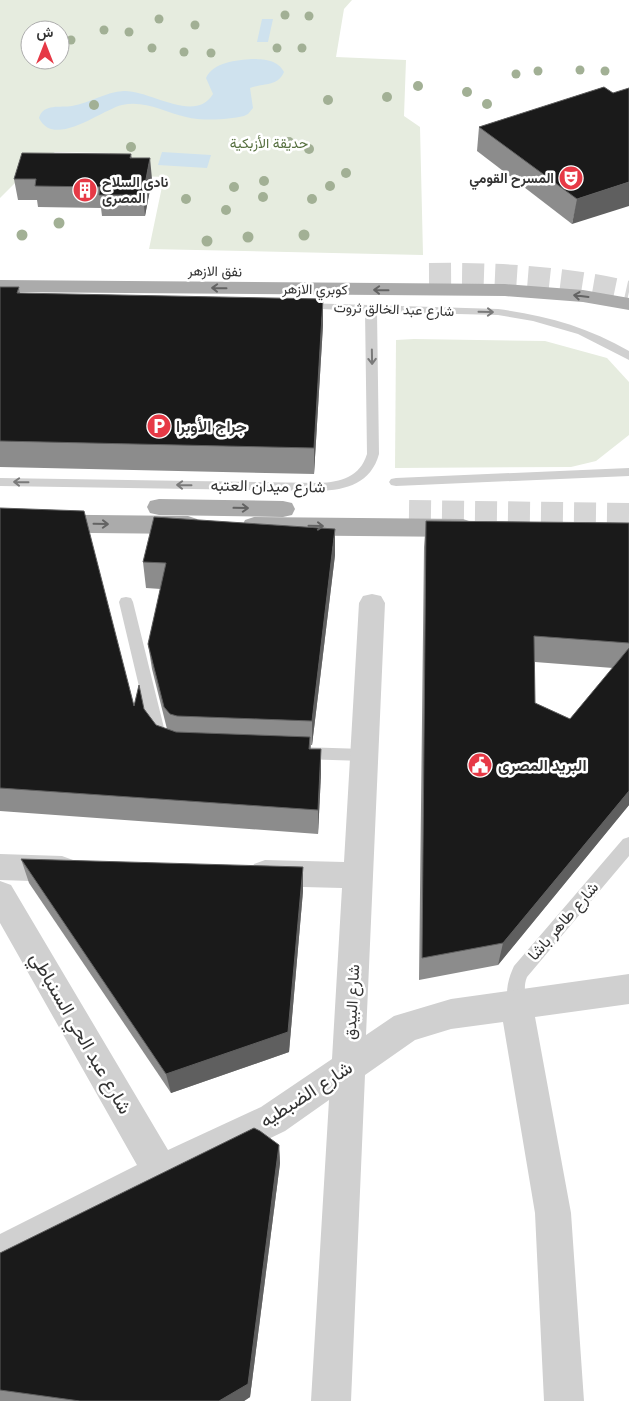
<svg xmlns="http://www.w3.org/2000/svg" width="629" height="1401" viewBox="0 0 629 1401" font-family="'Space Grotesk',Vazirmatn,sans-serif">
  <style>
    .green { fill: #e6ecdf; fill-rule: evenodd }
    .water { fill: #cfe2ee }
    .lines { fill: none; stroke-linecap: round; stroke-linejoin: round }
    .primary-tunnel { stroke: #d6d6d6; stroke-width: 22; stroke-dasharray: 22 11; stroke-linecap: butt }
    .service { fill: #d0d0d0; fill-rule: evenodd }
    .minor { fill: #d0d0d0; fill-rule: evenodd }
    .primary { fill: #ababab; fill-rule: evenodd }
    .tree { fill: #a2b095 }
    .wall { fill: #8c8c8c; fill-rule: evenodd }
    .shaded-wall { fill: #5f5f5f }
    .building { fill: #1a1a1a; stroke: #5f5f5f }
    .oneway { stroke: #636363 }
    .oneway2 { stroke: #7a7a7a }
    .labels { text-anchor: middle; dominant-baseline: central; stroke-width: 5; stroke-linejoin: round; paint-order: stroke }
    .far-park-label { font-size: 14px; fill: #56703f; stroke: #fff }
    .far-poi-label { font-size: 14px; font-weight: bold; fill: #333; stroke: #fff; text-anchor: end }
    .far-street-label { font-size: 14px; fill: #333; stroke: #fff }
    .poi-label { font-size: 16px; font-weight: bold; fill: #333; stroke: #fff; text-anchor: start }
    .street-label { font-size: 16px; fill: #333; stroke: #fff }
    .near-street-label { font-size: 19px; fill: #333; stroke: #fff }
  </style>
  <rect width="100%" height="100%" fill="#fff"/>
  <g class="green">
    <path d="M 0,0 L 352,0 L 344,9 L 336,57 L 406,60 L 404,116 L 420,127 L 423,255 L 149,249 L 164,177 L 138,176 L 108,164 L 110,153 L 55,152 L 34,164 L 0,198 ZM 30,30 L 60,30 L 60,60 L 30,60 Z"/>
    <path d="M 414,339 L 545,341 L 607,358 L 629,382 L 629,435 L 596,461 L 571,467 L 395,468 L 396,340 Z"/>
  </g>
  <g class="water">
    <path d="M 262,19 L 273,19 L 268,42 L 257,42 Z"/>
    <path d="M 252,59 C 264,59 278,60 284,72 C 278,87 262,83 250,88 L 253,108 L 248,114 L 244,116 C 227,120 202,121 186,117 C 164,112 145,100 122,105 C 101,110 54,149 39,118 C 43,103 61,108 72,106 C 90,103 105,92 124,91 C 150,90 195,124 213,94 L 206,78 C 213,62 237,60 252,59 Z"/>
    <path d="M 162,152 L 211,155 L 207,168 L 158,165 Z"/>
  </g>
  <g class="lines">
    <g class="primary-tunnel">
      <path d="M 429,274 C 497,273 563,277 629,292"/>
      <path d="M 409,511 L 629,514"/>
    </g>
    <g class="service">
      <path d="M 304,303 L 498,309 C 545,315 588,327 629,351 L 629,360 L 578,334 L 533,321 L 498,315 L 377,312 L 379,454 C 371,483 347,490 319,491 L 0,486 L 0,478 L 319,483 C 341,482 360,477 367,454 L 365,311 L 300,308 L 298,306 L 300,304 Z"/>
      <path d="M 629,468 L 629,476 L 396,486 L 391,485 L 389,482 L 391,479 L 396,478 Z"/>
      <path d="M 126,597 L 131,598 L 133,602 L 165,732 L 172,743 L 169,747 L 164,749 L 159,747 L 150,733 L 119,602 L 121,598 Z"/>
      <path d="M 301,747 L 364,749 L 369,751 L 372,755 L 369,759 L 364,761 L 301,759 L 296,757 L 293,753 L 296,749 Z"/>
      <path d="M 629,837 L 629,856 L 527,977 C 522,988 528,1001 523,1012 L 517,1014 L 511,1012 C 504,997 507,981 514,966 L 623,839 Z"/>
    </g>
    <g class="minor">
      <path d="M 372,594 L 381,596 L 385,603 L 366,1035 L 394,1016 L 451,999 L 629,974 L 629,1004 L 535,1017 L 571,1213 L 584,1401 L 544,1401 L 535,1213 L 503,1022 L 451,1029 L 415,1040 L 365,1075 L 351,1401 L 311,1401 L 329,1100 L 285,1131 L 174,1185 L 0,1272 L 0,1234 L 137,1165 L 0,923 L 0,881 L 11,885 L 168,1150 L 261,1107 L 332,1059 L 342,888 L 265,886 L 254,882 L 250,873 L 254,864 L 265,860 L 344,862 L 359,603 L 363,596 Z"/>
      <path d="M 0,854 L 62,856 L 73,860 L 77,869 L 73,878 L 62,882 L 0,880 Z"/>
    </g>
    <g class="primary">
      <path d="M 0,280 L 505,284 L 583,290 L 629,298 L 629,310 L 583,302 L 505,296 L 0,292 Z"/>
      <path d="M 159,499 L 283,501 L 292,503 L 295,509 L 292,515 L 283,517 L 159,515 L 150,513 L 147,507 L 150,501 Z"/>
      <path d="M 0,514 L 188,516 L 197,519 L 200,525 L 197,531 L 188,534 L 0,532 Z"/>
      <path d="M 254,517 L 463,519 L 472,522 L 475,528 L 472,534 L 463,537 L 254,535 L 245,532 L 242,526 L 245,520 Z"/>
    </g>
  </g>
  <g class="tree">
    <circle cx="285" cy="15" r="4.5"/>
    <circle cx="309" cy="16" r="4.5"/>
    <circle cx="159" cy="19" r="4.5"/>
    <circle cx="195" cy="25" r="4.5"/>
    <circle cx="104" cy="30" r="4.5"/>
    <circle cx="129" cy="32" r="4.5"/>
    <circle cx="71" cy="40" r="4.5"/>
    <circle cx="152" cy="48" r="4.5"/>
    <circle cx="277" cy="48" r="4.5"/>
    <circle cx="302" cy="48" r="4.5"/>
    <circle cx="184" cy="52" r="4.5"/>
    <circle cx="211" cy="53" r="4.5"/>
    <circle cx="580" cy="70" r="4.5"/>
    <circle cx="538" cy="71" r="4.5"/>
    <circle cx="605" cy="71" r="4.5"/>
    <circle cx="516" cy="74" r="4.5"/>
    <circle cx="418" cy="86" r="5"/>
    <circle cx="467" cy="92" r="5"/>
    <circle cx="387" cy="97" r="5"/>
    <circle cx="328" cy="100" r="5"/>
    <circle cx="487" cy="104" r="5"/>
    <circle cx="94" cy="105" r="5"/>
    <circle cx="289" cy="142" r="5"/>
    <circle cx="131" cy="147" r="5"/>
    <circle cx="309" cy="149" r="5"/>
    <circle cx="346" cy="173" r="5"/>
    <circle cx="264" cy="181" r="5"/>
    <circle cx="330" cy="186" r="5"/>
    <circle cx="234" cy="187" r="5"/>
    <circle cx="263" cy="197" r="5"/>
    <circle cx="186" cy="199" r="5"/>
    <circle cx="312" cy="199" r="5"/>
    <circle cx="226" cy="210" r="5"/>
    <circle cx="59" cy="223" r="5.5"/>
    <circle cx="22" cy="235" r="5.5"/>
    <circle cx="304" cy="235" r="5.5"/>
    <circle cx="248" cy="237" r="5.5"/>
    <circle cx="207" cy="241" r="5.5"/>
  </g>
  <g class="wall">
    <path d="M 604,87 L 572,224 L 477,151 L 479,127 Z"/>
    <path d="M 131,154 L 132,158 L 152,179 L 145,216 L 102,216 L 101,208 L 38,207 L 37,200 L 18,200 L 14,179 Z"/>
    <path d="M 0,287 L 19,287 L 20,293 L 323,325 L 314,474 L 0,467 Z"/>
    <path d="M 0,508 L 134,706 L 144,709 L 156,725 L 167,729 L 152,669 L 148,644 L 161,589 L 146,588 L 143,562 L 335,555 L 312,745 L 311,745 L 311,749 L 321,749 L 321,774 L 318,834 L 0,811 Z"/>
    <path d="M 426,521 L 629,523 L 629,805 L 498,965 L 419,980 L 424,547 ZM 535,662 L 613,668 L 570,719 L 535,703 Z"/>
    <path d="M 21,859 L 303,891 L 289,1052 L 171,1093 L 29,883 Z"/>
    <path d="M 279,1145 L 280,1163 L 250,1397 L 244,1401 L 0,1401 L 0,1253 Z"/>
  </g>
  <g class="shaded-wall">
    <path d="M 150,158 L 152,179 L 145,216 L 143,195 Z"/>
    <path d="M 629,182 L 629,206 L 572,224 L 577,199 Z"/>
    <path d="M 323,299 L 323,325 L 314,474 L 314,448 Z"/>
    <path d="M 335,529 L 335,555 L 312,745 L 312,721 Z"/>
    <path d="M 321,749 L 321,774 L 318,834 L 318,810 Z"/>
    <path d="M 629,791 L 629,805 L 498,965 L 503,943 Z"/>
    <path d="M 303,867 L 303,891 L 289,1052 L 171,1093 L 166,1074 Z"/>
    <path d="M 279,1145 L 280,1163 L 250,1397 L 244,1401 L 219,1401 Z"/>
  </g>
  <g class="building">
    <path d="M 604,87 L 613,93 L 629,88 L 629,182 L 577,199 L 479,127 Z"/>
    <path d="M 22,153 L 131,154 L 130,158 L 150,158 L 143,195 L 99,195 L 100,187 L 35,186 L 36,179 L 14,179 Z"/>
    <path d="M 0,287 L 19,287 L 17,293 L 323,299 L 314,448 L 0,441 Z"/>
    <path d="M 0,508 L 84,511 L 134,706 L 139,685 L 144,709 L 156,725 L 176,732 L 310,737 L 309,749 L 321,749 L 318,810 L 0,788 Z"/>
    <path d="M 154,517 L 335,529 L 312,721 L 177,716 L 170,714 L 164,707 L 148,644 L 166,563 L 143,562 Z"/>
    <path d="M 426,521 L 629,523 L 629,643 L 534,636 L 535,703 L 570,719 L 629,648 L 629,791 L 503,943 L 422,958 Z"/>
    <path d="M 21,859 L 303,867 L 288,1032 L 166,1074 Z"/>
    <path d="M 254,1128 L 260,1131 L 279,1145 L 248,1384 L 219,1401 L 80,1401 L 0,1390 L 0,1253 Z"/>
  </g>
  <defs><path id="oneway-shaft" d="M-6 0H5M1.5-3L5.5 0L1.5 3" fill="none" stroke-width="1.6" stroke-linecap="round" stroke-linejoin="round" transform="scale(1.25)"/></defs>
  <g class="oneway">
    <use href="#oneway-shaft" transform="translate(219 288) rotate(-179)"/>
    <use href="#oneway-shaft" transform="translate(381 290) rotate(-179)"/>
    <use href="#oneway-shaft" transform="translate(581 296) rotate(-173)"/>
    <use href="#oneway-shaft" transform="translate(241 508) rotate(1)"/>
    <use href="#oneway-shaft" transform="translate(101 524) rotate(1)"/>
    <use href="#oneway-shaft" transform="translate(316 526) rotate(1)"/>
  </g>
  <g class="oneway2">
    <use href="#oneway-shaft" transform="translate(486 312) rotate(1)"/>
    <use href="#oneway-shaft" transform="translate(372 357) rotate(89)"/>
    <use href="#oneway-shaft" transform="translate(21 482) rotate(-179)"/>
    <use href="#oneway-shaft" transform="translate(184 485) rotate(-179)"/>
  </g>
  <defs>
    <symbol id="theatre-disc" viewBox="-11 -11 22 22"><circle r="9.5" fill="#e63946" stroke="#fff"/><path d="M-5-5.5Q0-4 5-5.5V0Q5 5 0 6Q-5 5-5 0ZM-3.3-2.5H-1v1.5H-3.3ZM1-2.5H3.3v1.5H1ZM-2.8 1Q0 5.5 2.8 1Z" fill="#fff"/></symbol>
    <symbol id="building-disc" viewBox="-11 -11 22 22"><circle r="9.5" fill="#e63946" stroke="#fff"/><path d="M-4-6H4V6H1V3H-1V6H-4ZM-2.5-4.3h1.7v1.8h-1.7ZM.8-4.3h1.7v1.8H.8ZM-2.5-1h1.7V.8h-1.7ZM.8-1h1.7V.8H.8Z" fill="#fff"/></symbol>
    <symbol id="parking-disc" viewBox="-11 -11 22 22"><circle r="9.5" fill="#e63946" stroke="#fff"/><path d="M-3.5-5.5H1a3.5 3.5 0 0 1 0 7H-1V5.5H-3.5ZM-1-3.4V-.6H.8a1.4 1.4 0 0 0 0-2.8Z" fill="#fff"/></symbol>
    <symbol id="civic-disc" viewBox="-11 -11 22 22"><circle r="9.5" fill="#e63946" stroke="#fff"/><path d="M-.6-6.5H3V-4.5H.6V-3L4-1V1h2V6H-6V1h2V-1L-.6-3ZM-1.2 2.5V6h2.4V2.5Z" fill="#fff"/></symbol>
  </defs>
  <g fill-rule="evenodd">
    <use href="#theatre-disc" x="557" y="164" width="28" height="28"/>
    <use href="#building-disc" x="71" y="176" width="28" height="28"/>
    <use href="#parking-disc" x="145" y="412" width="28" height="28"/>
    <use href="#civic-disc" x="466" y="751" width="28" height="28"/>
  </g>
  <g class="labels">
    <g class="far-park-label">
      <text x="269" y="143">حديقة الأزبكية</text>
    </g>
    <g class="far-poi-label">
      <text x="554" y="178">المسرح القومي</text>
      <text x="102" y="182" text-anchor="start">نادى السلاح<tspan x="102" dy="16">المصرى</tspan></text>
    </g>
    <g class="far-street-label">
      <text transform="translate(215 271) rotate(1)">نفق الازهر</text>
      <text transform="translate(315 289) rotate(1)">كوبري الازهر</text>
      <text transform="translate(394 309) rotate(2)">شارع عبد الخالق ثروت</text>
    </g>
    <g class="poi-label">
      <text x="176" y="426">جراج الأوبرا</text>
      <text x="498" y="765">البريد المصرى</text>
    </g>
    <g class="street-label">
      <text transform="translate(268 486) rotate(1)">شارع ميدان العتبه</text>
      <text transform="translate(563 921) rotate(-49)">شارع طاهر باشا</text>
      <text transform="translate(352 1002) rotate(-87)">شارع البيدق</text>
    </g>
    <g class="near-street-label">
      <text transform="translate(81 1033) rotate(60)">شارع عبد الحي السنباطي</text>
      <text transform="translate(306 1094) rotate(-33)">شارع الضبطيه</text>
    </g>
  </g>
  <g transform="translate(45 45)"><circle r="24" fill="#ffffff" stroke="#adadad"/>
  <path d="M0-4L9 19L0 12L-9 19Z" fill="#e63946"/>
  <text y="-8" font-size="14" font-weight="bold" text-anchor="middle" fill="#333333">ش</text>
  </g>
</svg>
